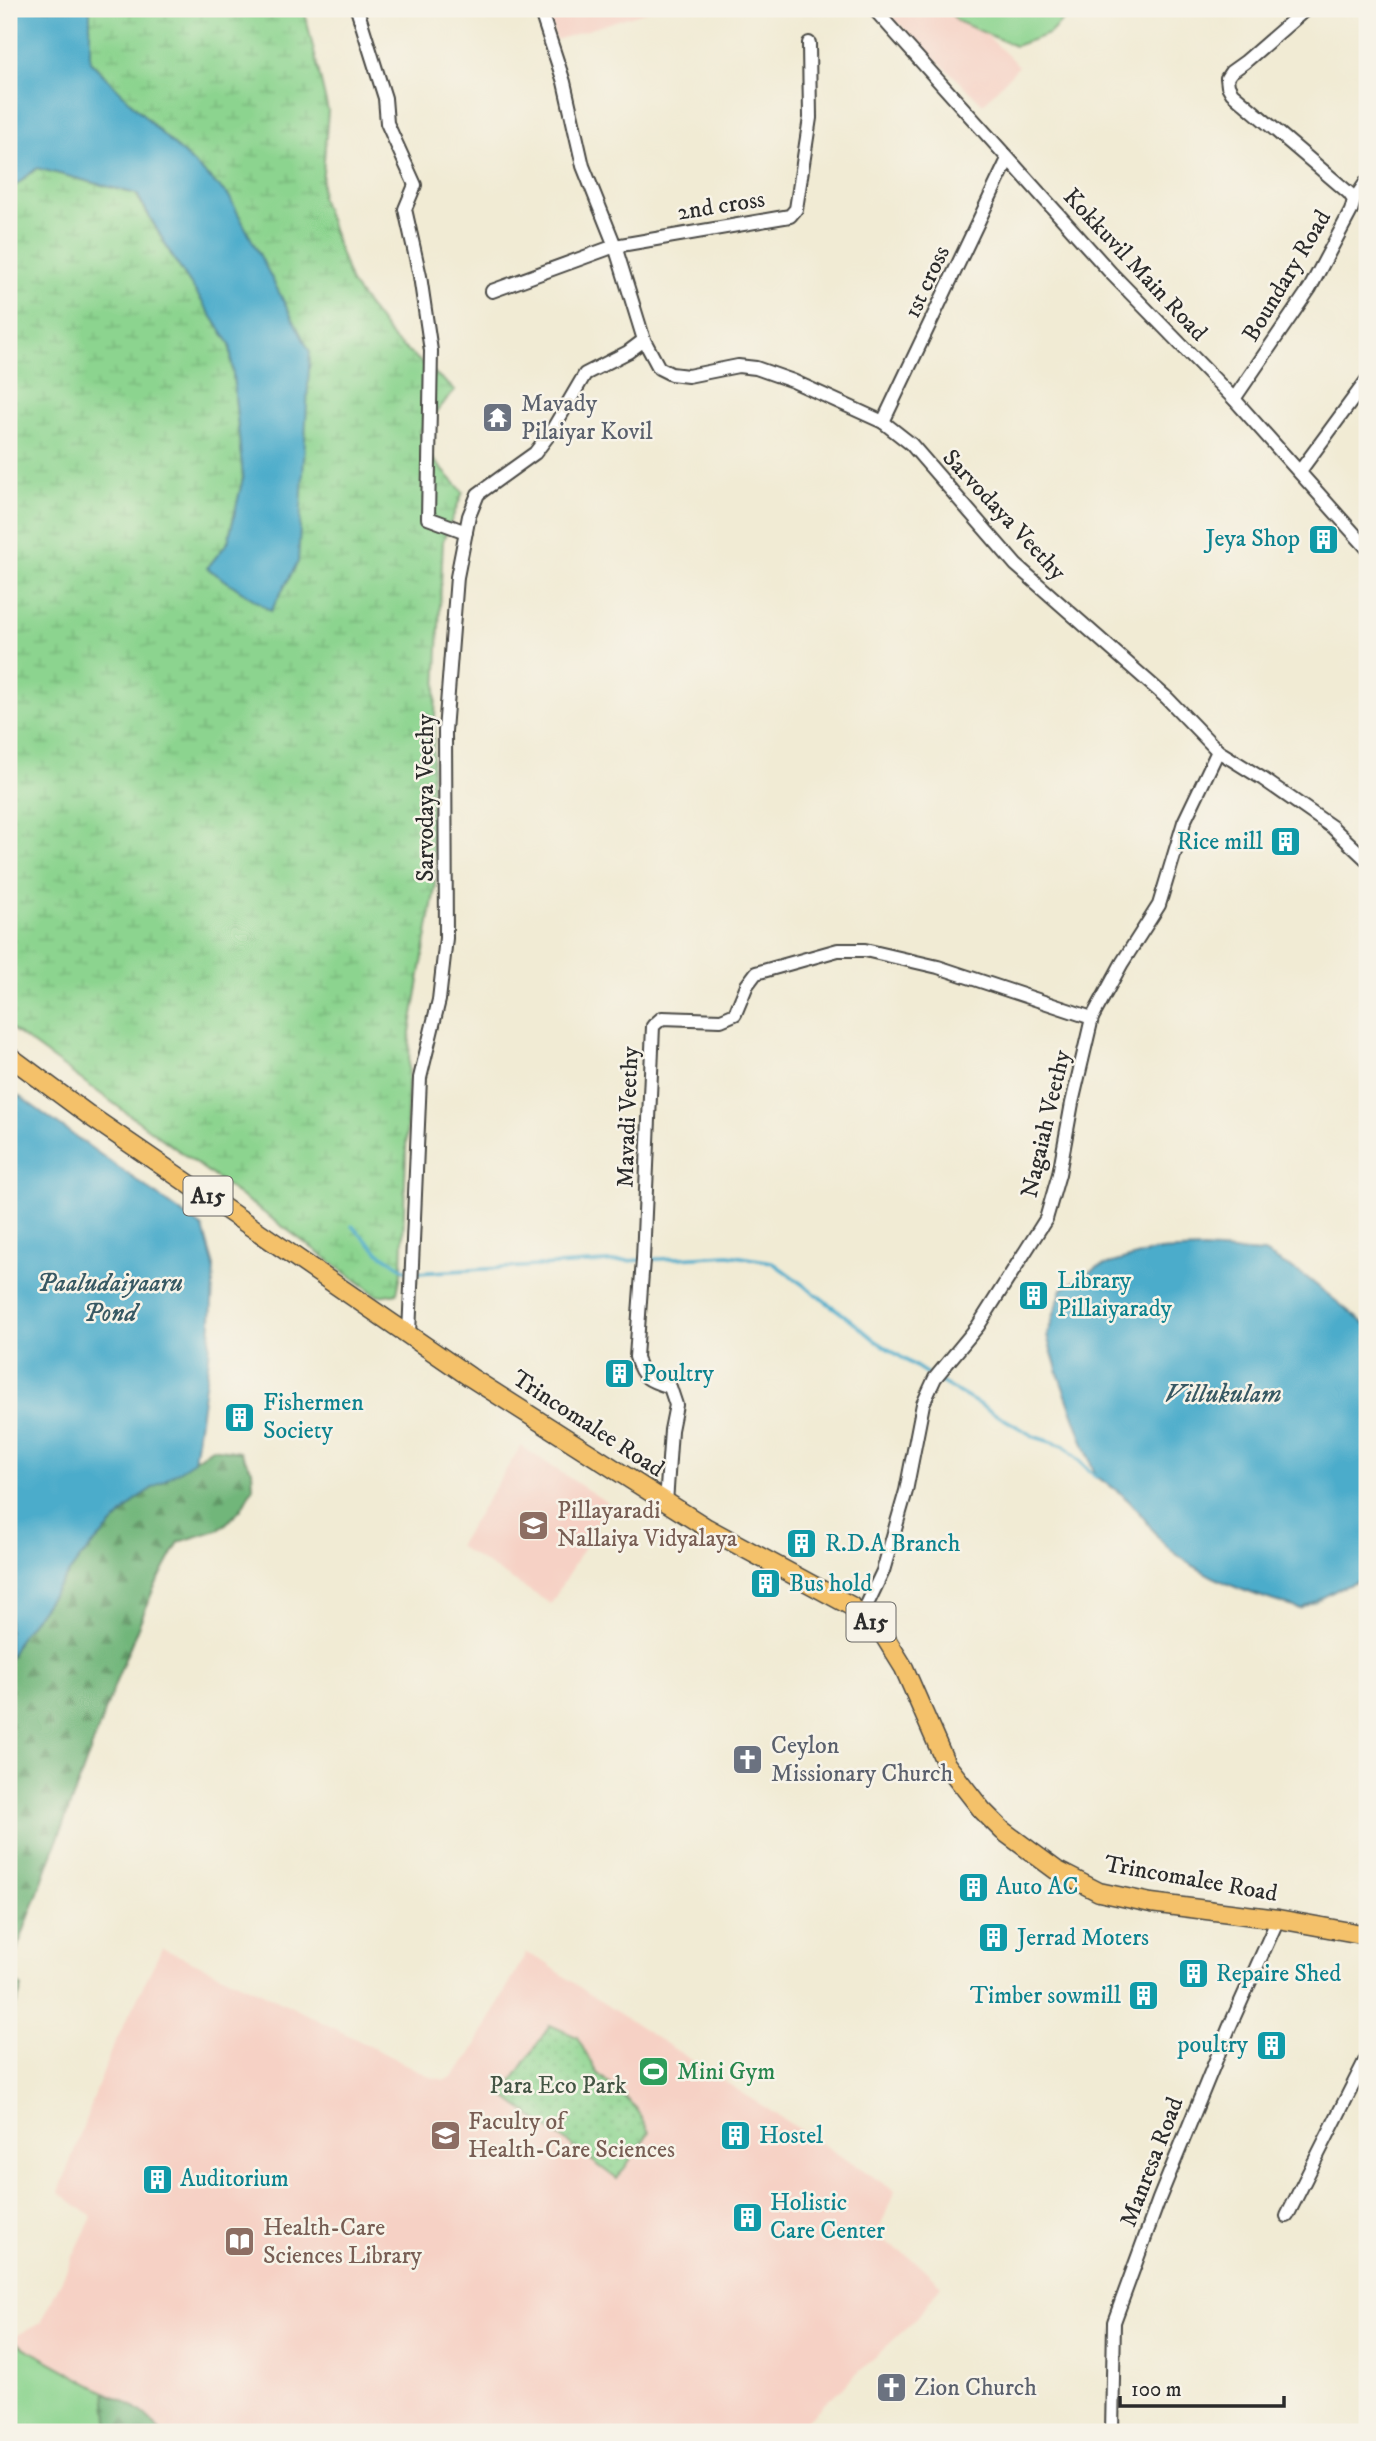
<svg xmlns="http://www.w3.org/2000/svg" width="1376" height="2441" viewBox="0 0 1376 2441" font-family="'IM FELL DW Pica',serif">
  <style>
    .built { fill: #f6d1c5 }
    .forest { fill: url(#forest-firs); stroke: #4e7052; stroke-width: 2 }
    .wetland { fill: url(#wetland-marsh); stroke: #5c805d; stroke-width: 2 }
    .park { fill: url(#park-dots); stroke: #5c805d; stroke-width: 2 }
    .garden { fill: #8cd48f; stroke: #5c805d; stroke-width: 2 }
    .water { fill: #4caccb; stroke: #3c6c7b; stroke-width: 2 }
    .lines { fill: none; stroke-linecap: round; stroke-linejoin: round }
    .stream { stroke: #4caccb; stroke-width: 3.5 }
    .minor-casing { stroke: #494844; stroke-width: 16 }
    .highway-casing { stroke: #494844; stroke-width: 21 }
    .minor { stroke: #fff; stroke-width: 12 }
    .highway { stroke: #f4c16a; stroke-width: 18 }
    .labels { text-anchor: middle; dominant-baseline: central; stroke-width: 5; stroke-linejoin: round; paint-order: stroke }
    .shield { fill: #f7f3e8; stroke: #686764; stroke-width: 2 }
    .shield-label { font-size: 23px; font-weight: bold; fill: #2b2b2b }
    .street-label { font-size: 24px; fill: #2b2b2b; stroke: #f7f3e8 }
    .worship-label { font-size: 24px; fill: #5b616d; stroke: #f7f3e8; text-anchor: start }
    .culture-label { font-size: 24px; fill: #0d838f; stroke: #f7f3e8; text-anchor: start }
    .education-label { font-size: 24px; fill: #785e54; stroke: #f7f3e8; text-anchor: start }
    .leisure-label { font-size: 24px; fill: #27864d; stroke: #f7f3e8; text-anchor: start }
    .park-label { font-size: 24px; fill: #435544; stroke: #f7f3e8 }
    .water-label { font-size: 26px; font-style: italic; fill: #375863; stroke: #f7f3e8 }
  </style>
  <defs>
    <pattern id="forest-firs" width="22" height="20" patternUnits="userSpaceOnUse" patternTransform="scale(1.75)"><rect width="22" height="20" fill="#71b67a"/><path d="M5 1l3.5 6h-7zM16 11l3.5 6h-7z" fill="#5d9464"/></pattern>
    <pattern id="wetland-marsh" width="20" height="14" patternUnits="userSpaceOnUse" patternTransform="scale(1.75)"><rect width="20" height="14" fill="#8cd48f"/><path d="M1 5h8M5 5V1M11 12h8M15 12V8" fill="none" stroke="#79b67c"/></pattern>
    <pattern id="park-dots" width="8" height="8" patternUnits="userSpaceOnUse" patternTransform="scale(1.75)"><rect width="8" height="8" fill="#8cd48f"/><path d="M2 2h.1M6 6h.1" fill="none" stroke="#79b67c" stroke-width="1.8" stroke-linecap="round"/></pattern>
  </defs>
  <rect width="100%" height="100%" fill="#f7f3e8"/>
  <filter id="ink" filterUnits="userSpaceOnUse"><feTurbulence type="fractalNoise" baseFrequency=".0143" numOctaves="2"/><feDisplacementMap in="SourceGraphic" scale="14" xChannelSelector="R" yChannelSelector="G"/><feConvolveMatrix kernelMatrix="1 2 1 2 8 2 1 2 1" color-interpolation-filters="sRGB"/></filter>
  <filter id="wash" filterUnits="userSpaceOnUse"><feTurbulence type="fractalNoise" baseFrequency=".00686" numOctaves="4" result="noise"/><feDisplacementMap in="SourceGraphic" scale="28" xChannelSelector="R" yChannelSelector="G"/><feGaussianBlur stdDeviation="1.57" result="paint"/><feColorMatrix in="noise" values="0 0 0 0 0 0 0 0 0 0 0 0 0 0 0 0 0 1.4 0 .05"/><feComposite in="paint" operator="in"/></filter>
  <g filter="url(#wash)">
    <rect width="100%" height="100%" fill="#f1ebd4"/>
    <g class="built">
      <path d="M 546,9 L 653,9 L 556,40 Z"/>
      <path d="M 883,9 L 959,9 L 1019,66 L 983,104 Z"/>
      <path d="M 521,1446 L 609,1504 L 551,1604 L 458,1546 Z"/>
      <path d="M 162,1948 L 278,2000 L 431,2077 L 445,2080 L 454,2076 L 471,2054 L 526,1953 L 546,1963 L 589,1994 L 895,2191 L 876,2237 L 914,2260 L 941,2285 L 916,2319 L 807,2420 L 774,2432 L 9,2432 L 9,2339 L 41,2323 L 92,2217 L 59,2192 L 110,2053 Z"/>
    </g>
    <g class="forest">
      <path d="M 212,1448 L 240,1452 L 252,1470 L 253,1487 L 241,1510 L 220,1529 L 179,1542 L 153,1590 L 118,1676 L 9,1971 L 9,1659 L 18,1640 L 82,1556 L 139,1497 Z"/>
      <path d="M 9,1977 L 22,1987 L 9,2025 Z"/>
      <path d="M 105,2392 C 127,2403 147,2410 160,2432 L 113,2432 L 109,2429 Z"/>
    </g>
    <path class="wetland" d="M 90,9 L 304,9 L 328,111 L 321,197 L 351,283 L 393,339 L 455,390 L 420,431 L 426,452 L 463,492 L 443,541 L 431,801 L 435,888 L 410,1032 L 402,1269 L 397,1293 L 378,1296 L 9,1027 L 9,191 L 37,168 L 136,194 L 172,256 L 230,344 L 243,478 L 228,542 L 271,611 L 229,196 L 162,134 L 90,61 Z"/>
    <path class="park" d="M 550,2025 L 577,2037 L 596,2072 L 636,2108 L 649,2132 L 617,2179 L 503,2095 Z"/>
    <g class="garden">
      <path d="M 948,9 L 1074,9 L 1049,34 L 1015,46 L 957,21 Z"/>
      <path d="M 9,2339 L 105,2392 L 109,2429 L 113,2432 L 9,2432 Z"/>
    </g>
    <g class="water">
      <path d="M 9,9 L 90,9 L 90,61 L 162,134 L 229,196 L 310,352 L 298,562 L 271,611 L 207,568 L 228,542 L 243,478 L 230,344 L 172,256 L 137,194 L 37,168 L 9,191 Z"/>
      <path d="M 9,1089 L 203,1228 L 214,1266 L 209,1358 L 194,1461 L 139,1497 L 82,1556 L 18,1640 L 9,1660 Z"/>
      <path d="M 1203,1249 L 1264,1253 L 1305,1276 L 1367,1326 L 1367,1578 L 1340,1588 L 1301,1609 C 1252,1595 1204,1579 1165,1545 C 1155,1535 1147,1521 1138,1511 C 1126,1496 1113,1486 1096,1477 L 1059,1376 L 1047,1336 L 1062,1289 L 1098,1267 L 1154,1251 Z"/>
    </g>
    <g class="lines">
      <g class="stream">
        <path d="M 352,1226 L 378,1252 L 407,1271"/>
        <path d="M 415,1273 L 729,1255 L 772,1262 L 852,1321 L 876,1341 L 932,1377"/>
        <path d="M 939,1381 L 1035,1437 L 1064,1446 L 1096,1477"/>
      </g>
    </g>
  </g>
  <g filter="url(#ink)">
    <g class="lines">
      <defs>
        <g id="minor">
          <path d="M 357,9 L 385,98 L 387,123 L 415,185 L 405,209 L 420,276 L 431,351 L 428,518 L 466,532"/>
          <path d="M 874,9 L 1111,273 L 1234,399 L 1367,548"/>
          <path d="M 1354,200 L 1367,181"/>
          <path d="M 492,291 L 615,246 L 790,216 L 796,209 L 810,118 L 809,43"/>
          <path d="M 644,340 L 659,368 L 671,374 L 688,376 L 738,366 L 756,368 L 793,381 L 883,422 L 911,444 L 1016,565 L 1167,698 L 1218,751 L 1263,779 L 1332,827 L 1367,860"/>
          <path d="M 1234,399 L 1310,288 L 1351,211 L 1354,200 L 1349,193 L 1232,93 L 1228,86 L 1227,78 L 1231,72 L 1245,62 L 1306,9"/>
          <path d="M 883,422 L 1008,159"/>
          <path d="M 1300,471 L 1367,380"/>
          <path d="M 409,1334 L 420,1078 L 439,1000 L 446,938 L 445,731 L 457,577 L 469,516 L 478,494 L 535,453 L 551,432 L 585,374 L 628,352 L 644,340 L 615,246 L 583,166 L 564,82 L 540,9"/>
          <path d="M 666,1503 L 671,1430 L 676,1405 L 670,1387 C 650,1381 642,1379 636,1357 L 643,1259 L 653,1026 L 662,1018 L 721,1020 L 735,1014 L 747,985 L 756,973 L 838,950 L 865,950 L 938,967 L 1092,1018"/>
          <path d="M 862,1615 L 883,1571 L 906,1491 L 923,1404 L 935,1378 L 978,1326 L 1046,1219 L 1059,1174 L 1072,1103 L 1092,1018 L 1122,963 L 1159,905 L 1184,822 L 1218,751"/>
          <path d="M 1287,2216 L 1367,2057"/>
          <path d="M 1112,2432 L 1114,2322 L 1159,2199 L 1229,2028 L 1278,1919"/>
        </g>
        <path id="highway" d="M 9,1056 L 90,1116 L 470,1377 L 707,1528 L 851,1606 L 883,1634 L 904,1668 L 946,1764 L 982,1810 L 1003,1831 L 1056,1870 L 1099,1892 L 1151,1903 L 1278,1919 L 1367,1935"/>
      </defs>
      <use href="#minor" class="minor-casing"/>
      <use href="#highway" class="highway-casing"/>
      <use href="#minor" class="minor"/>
      <use href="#highway" class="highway"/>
    </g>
  </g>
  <defs>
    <symbol id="temple-square" viewBox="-11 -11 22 22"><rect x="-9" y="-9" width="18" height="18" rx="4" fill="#6b7280" stroke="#f7f3e8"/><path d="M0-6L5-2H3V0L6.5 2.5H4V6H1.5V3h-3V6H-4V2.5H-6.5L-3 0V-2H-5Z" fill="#fff"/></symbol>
    <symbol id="building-square" viewBox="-11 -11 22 22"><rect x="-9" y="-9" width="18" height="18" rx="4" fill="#0f9aa8" stroke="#f7f3e8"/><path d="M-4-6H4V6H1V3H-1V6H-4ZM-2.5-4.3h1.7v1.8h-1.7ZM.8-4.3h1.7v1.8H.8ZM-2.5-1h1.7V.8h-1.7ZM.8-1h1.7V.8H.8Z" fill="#fff"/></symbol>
    <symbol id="school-square" viewBox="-11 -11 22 22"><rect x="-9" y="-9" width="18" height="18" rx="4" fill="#8d6e63" stroke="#f7f3e8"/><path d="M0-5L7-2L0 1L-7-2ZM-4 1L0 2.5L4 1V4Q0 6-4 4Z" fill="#fff"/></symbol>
    <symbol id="church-square" viewBox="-11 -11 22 22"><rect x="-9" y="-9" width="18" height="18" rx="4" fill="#6b7280" stroke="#f7f3e8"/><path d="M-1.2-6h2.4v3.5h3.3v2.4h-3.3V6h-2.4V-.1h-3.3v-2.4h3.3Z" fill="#fff"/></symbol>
    <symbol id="stadium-square" viewBox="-11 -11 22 22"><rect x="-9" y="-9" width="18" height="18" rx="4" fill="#2e9e5b" stroke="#f7f3e8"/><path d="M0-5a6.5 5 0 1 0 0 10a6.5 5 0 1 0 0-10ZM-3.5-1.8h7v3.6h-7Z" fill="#fff"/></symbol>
    <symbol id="university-square" viewBox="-11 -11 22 22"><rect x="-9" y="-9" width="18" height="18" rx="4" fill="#8d6e63" stroke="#f7f3e8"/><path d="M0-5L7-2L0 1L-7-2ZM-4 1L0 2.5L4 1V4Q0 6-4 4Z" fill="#fff"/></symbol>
    <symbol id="library-square" viewBox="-11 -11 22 22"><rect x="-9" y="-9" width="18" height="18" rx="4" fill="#8d6e63" stroke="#f7f3e8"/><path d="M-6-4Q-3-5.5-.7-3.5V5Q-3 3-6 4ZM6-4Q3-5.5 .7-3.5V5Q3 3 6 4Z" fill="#fff"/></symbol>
  </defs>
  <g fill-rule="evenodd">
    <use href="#temple-square" x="480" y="400" width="35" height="35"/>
    <use href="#building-square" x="1306" y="522" width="35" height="35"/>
    <use href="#building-square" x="1268" y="824" width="35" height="35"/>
    <use href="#building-square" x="1016" y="1278" width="35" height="35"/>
    <use href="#building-square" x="602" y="1356" width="35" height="35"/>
    <use href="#building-square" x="222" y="1400" width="35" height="35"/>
    <use href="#school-square" x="516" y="1508" width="35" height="35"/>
    <use href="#building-square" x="784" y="1526" width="35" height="35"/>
    <use href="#building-square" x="748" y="1566" width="35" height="35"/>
    <use href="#church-square" x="730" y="1742" width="35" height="35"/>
    <use href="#building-square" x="956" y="1870" width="35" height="35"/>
    <use href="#building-square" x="976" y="1920" width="35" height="35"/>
    <use href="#building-square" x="1176" y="1956" width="35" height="35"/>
    <use href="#building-square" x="1126" y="1978" width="35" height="35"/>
    <use href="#building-square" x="1254" y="2028" width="35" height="35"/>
    <use href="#stadium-square" x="636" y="2054" width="35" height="35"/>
    <use href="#university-square" x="428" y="2118" width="35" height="35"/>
    <use href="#building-square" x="718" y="2118" width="35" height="35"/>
    <use href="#building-square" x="140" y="2162" width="35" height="35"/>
    <use href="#building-square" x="730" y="2200" width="35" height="35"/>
    <use href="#library-square" x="222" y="2224" width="35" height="35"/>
    <use href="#church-square" x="874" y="2370" width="35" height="35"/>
  </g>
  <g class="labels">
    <g class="shield">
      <rect x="183.5" y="1176.5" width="49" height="39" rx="5"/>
      <rect x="846.5" y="1602.5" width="49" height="39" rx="5"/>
    </g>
    <g class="shield-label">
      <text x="208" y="1196">A15</text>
      <text x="871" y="1622">A15</text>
    </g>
    <g class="street-label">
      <text transform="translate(721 206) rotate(-9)">2nd cross</text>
      <text transform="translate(1135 265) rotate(47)">Kokkuvil Main Road</text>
      <text transform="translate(1287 276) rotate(-59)">Boundary Road</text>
      <text transform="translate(927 282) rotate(-65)">1st cross</text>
      <text transform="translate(1004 515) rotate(47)">Sarvodaya Veethy</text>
      <text transform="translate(426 798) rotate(-90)">Sarvodaya Veethy</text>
      <text transform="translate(628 1117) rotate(-88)">Mavadi Veethy</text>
      <text transform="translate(1046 1124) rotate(-77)">Nagaiah Veethy</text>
      <text transform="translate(588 1424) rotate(33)">Trincomalee Road</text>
      <text transform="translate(1191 1879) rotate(10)">Trincomalee Road</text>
      <text transform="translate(1152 2162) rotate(-69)">Manresa Road</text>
    </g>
    <g class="worship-label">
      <text x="521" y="404">Mavady<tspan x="521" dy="28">Pilaiyar Kovil</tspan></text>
      <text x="771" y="1746">Ceylon<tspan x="771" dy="28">Missionary Church</tspan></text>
      <text x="914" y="2388">Zion Church</text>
    </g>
    <g class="culture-label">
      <text x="1300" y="539" text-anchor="end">Jeya Shop</text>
      <text x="1263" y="842" text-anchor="end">Rice mill</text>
      <text x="1057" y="1281">Library<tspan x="1057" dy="28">Pillaiyarady</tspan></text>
      <text x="642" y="1374">Poultry</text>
      <text x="263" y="1403">Fishermen<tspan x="263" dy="28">Society</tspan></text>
      <text x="825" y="1544">R.D.A Branch</text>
      <text x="789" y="1584">Bus hold</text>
      <text x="996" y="1887">Auto AC</text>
      <text x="1017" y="1938">Jerrad Moters</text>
      <text x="1216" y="1974">Repaire Shed</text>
      <text x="1121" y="1996" text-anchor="end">Timber sowmill</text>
      <text x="1248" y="2045" text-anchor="end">poultry</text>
      <text x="759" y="2136">Hostel</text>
      <text x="180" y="2179">Auditorium</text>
      <text x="770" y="2203">Holistic<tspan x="770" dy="28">Care Center</tspan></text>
    </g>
    <g class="education-label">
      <text x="557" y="1511">Pillayaradi<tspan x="557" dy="28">Nallaiya Vidyalaya</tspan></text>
      <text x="468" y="2122">Faculty of<tspan x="468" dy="28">Health-Care Sciences</tspan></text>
      <text x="263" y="2228">Health-Care<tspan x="263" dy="28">Sciences Library</tspan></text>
    </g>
    <g class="leisure-label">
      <text x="677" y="2072">Mini Gym</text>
    </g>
    <g class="park-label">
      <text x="558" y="2086">Para Eco Park</text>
    </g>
    <g class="water-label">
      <text x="110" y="1283">Paaludaiyaaru<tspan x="110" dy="30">Pond</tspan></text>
      <text x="1223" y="1394">Villukulam</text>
    </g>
  </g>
  <rect width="1376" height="2441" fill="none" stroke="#f7f3e8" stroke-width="35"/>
  <path d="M1120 2396v10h164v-10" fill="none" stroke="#2b2b2b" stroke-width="3.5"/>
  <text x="1131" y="2396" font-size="21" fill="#2b2b2b" stroke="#f7f3e8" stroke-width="5" paint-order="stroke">100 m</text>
</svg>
